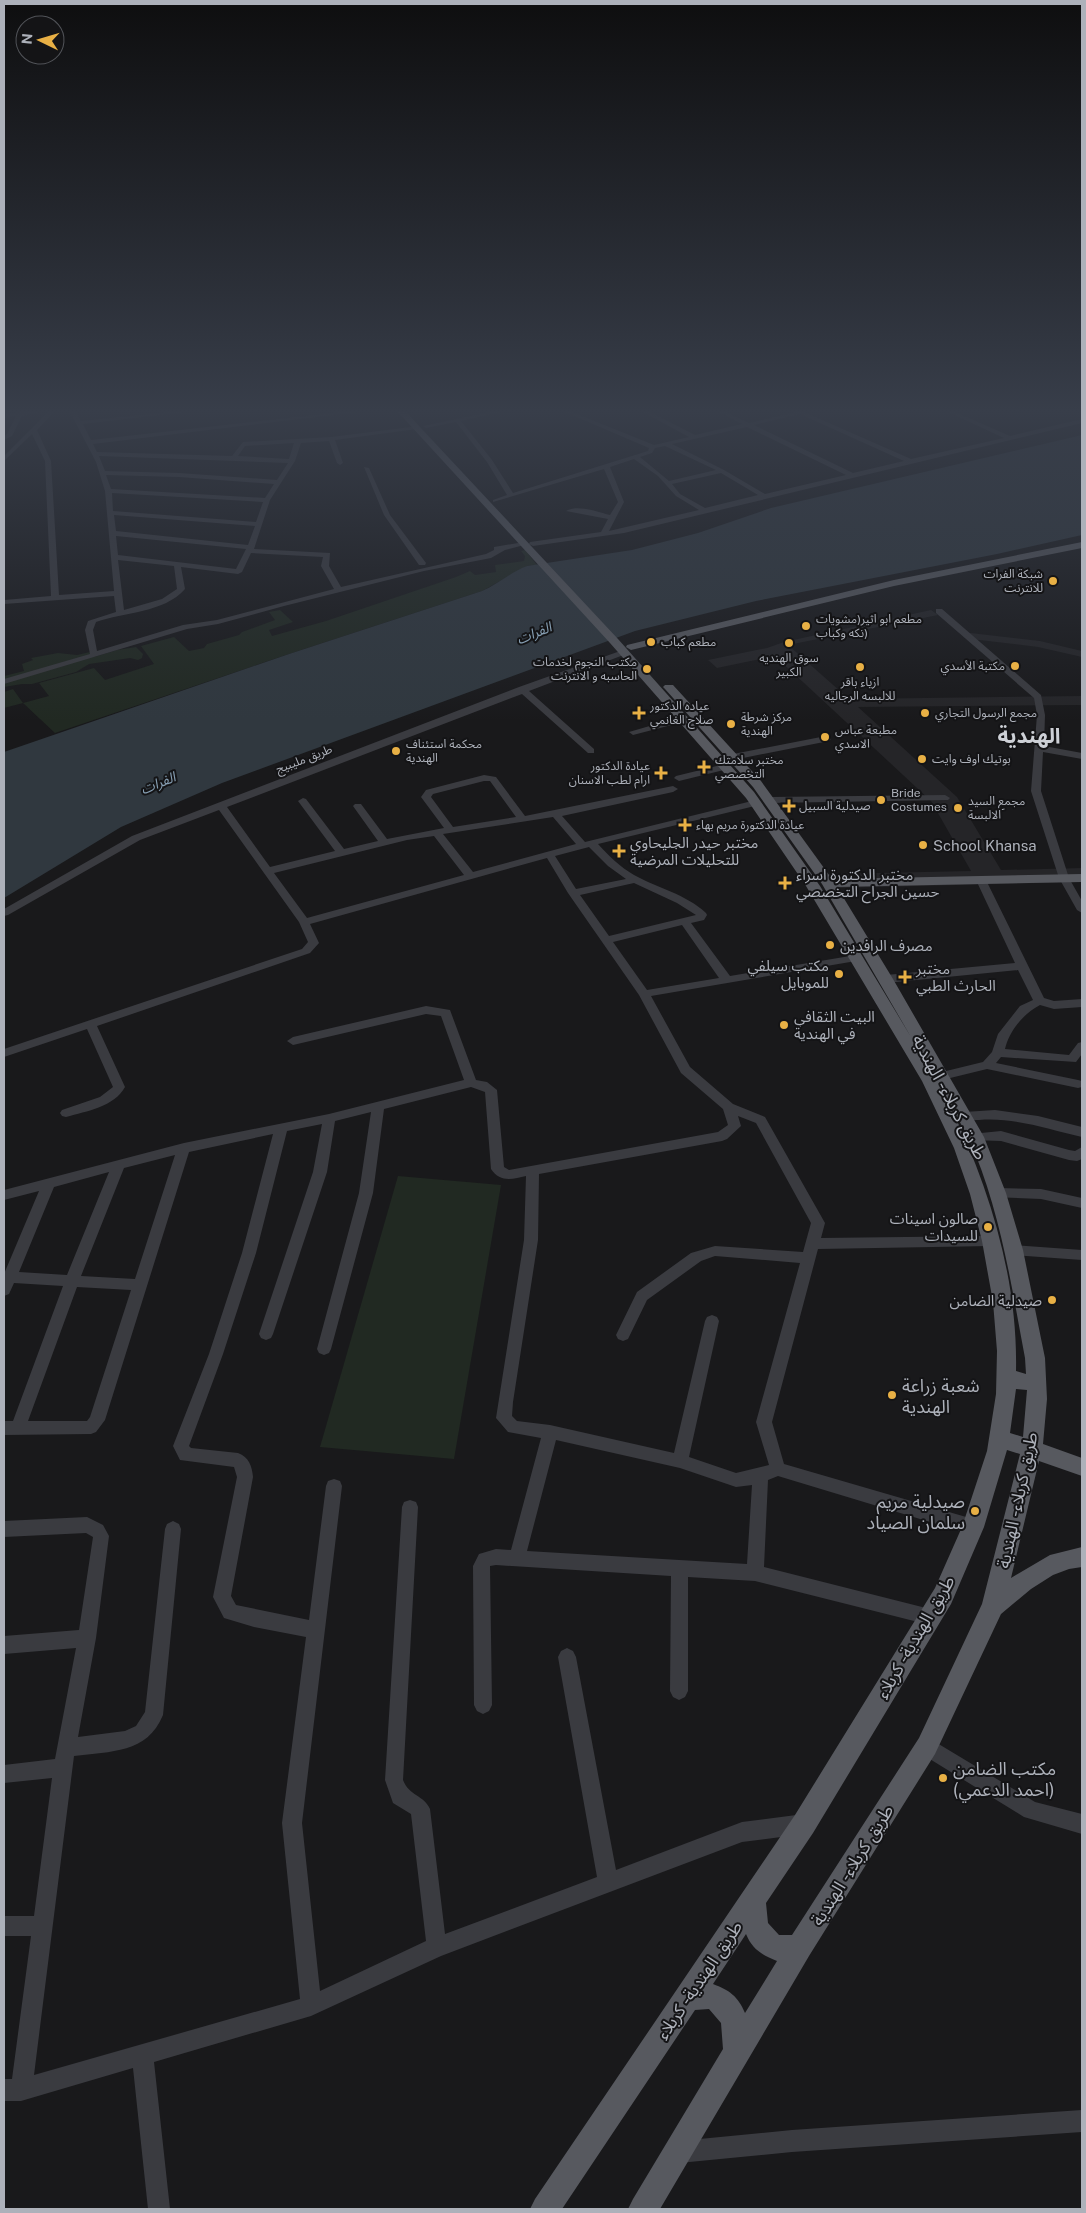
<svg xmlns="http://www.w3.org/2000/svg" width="1086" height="2213" viewBox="0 0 1086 2213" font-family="'Public Sans','Noto Sans Arabic',sans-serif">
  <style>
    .built { fill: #252528 }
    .green { fill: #212922 }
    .water { fill: #30383f }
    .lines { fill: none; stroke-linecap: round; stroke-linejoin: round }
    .minor { fill: #3a3b40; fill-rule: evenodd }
    .major { fill: #57595f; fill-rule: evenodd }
    .poi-dot { fill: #e8b045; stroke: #141416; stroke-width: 2 }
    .labels { text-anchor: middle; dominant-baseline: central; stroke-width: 4; stroke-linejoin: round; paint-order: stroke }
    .far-poi-label { font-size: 12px; fill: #adb1ba; stroke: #141416; text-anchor: start }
    .far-street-label { font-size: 12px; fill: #adb1ba; stroke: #141416 }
    .far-water-label { font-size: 14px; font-style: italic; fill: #869eb2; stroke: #141416 }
    .poi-label { font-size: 15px; fill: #adb1ba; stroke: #141416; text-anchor: start }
    .near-street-label { font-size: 18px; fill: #adb1ba; stroke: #141416 }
    .near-poi-label { font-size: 18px; fill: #adb1ba; stroke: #141416; text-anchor: start }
    .far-town-label { font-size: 21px; font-weight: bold; fill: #cdd0d6; stroke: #141416 }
  </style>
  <rect width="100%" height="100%" fill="#19191b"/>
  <g class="built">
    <path d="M 931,610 L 938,615 L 788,645 L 849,699 L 1082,696 L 1082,705 L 858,707 L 957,797 L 1001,870 L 1082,868 L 1082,882 L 836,888 L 829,874 L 971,871 L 931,801 L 775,656 L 717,668 L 708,660 L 767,648 L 784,642 Z"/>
    <path d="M 962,632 L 1040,641 L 1082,651 L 1082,657 L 1038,647 L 971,639 Z"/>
  </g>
  <g class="green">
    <path d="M 525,550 L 537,565 L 527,566 L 482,591 L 289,654 L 55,733 L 23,703 L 4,708 L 4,692 L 13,689 L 23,703 L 49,696 L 39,683 L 94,668 L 105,680 L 154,664 L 141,646 L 174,637 L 189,651 L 204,648 L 207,644 L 239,635 L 242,632 L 275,620 L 269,612 L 280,610 L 293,622 L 269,630 L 272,636 L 326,621 L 456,577 L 470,571 L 475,575 L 496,572 L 495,565 L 524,561 L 525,556 L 521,551 Z"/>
    <path d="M 136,647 L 143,654 L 142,658 L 138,660 L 130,658 L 89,664 L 76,672 L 32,684 L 22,684 L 4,687 L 4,676 L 24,671 L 22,664 L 33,660 L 31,658 L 58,653 L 77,655 L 90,652 L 94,657 L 117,650 Z"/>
    <path d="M 398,1176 L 501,1185 L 454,1459 L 320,1447 Z"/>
  </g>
  <path class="water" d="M 1082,435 L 1082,535 L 997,554 L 756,601 L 635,631 L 222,783 L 121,827 L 4,898 L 4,752 L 289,654 L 482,591 C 498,584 511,572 527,566 L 632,550 L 698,533 L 771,508 Z"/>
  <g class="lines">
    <g class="minor">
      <path d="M 25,412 L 40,412 L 22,416 L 12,436 L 4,440 L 4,436 L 7,434 L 16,416 L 4,418 L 4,414 Z"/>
      <path d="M 48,412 L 54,412 L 37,430 L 51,461 L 59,595 L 114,591 L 105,491 L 96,462 L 70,412 L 76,412 L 81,421 L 169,412 L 185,412 L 83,424 L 91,440 L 342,412 L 358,412 L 93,444 L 97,452 L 232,456 L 243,442 L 331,437 L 419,426 L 417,429 L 335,440 L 343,463 L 340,465 L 337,463 L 329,441 L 301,443 L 295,461 L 270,500 L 254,549 L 330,553 L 329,566 L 341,587 L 486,554 L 494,550 L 494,547 L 524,542 L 528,544 L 505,550 L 491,558 L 424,571 L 284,606 L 218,624 L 187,629 L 4,684 L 4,679 L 90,654 L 85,630 L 88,621 L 116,612 L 114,596 L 4,604 L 4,600 L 51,596 L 45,461 L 32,434 L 4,461 L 4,456 ZM 294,443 L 289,459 L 238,456 L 245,446 ZM 99,456 L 288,463 L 277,480 L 179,473 L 105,471 ZM 106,475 L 179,477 L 274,484 L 265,498 L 111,489 ZM 112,493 L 263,502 L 256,522 L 113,511 ZM 114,515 L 255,526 L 248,545 L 116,531 ZM 116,536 L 246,549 L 236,569 L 118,555 ZM 251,553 L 323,557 L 321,566 L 334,589 L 217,620 L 183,625 L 97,651 L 93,630 L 96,622 C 124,612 164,613 185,589 L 181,567 L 238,574 L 242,572 ZM 118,560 L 174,566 L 177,589 L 162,599 L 124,610 Z"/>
      <path d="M 490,412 L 500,412 L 461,421 L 492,460 L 513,493 L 648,451 L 649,448 L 565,412 L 572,412 L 654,445 L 689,437 L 643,412 L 650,412 L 695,435 L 742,424 L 719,412 L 726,412 L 749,423 L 795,412 L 804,412 L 911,459 L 1004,438 L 948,412 L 955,412 L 1010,436 L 1082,419 L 1082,423 L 624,533 L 533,546 L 529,544 L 530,542 L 601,532 L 608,519 L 566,511 C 577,504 598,512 610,515 L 618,502 L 604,469 L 493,502 L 493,500 L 507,495 L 487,462 L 456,422 L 426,428 L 423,426 ZM 800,414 L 904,461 L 853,473 L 754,425 ZM 747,427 L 846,475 L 765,494 L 724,470 L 672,444 ZM 665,446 L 716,470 L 669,481 L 640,457 L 652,453 L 655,448 ZM 634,459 L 658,476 L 676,496 L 699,510 L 609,531 L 624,502 L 610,467 ZM 721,473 L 758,495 L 705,508 L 680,494 L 672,484 Z"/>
      <path d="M 364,467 L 369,468 L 390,515 L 426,563 L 425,565 L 419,565 L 384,515 Z"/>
      <path d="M 936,609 L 942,609 L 1041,695 L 1045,715 L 1044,746 L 1082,753 L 1082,759 L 1043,752 L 1041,791 L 1069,878 L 1082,901 L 1082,913 L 1077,910 L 1059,878 L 1031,791 L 1037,715 L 1034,698 L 936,613 Z"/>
      <path d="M 623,650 L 626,650 L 626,654 L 529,691 L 594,749 L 594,753 L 588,753 L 522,694 L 227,807 L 270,867 L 335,851 L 298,801 L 303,798 L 306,799 L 344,849 L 378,841 L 353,806 L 355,804 L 361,804 L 387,839 L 444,828 L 421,797 L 426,790 L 484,775 L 496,777 L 525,816 L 673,786 L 678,789 L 673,792 L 562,816 L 585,842 L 756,800 L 759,801 L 759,805 L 598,844 C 609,856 620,867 634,875 C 657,888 686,894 706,913 L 707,915 L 704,920 L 691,923 L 730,976 L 856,955 L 862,958 L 856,961 L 651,996 L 690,1067 L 733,1104 L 765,1117 L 825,1223 L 821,1238 L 991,1236 L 996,1237 L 998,1241 L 996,1245 L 991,1246 L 818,1249 L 772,1422 L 784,1464 L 973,1519 L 979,1522 L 981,1527 L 979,1532 L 973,1535 L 778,1476 L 768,1480 L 764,1567 L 930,1609 L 936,1611 L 939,1617 L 936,1623 L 930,1625 L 755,1581 L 688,1577 L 688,1691 L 685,1697 L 679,1700 L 673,1697 L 670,1691 L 671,1576 L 496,1565 L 490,1566 L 492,1705 L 489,1711 L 483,1714 L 477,1711 L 474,1705 L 473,1566 L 479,1554 L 496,1549 L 511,1550 L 541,1438 L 508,1432 L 496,1418 L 524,1240 L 526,1176 C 513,1179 500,1183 491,1169 L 485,1092 L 471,1087 L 384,1109 L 373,1193 L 331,1349 L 329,1353 L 324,1355 L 319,1353 L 317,1349 L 359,1193 L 371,1112 L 335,1121 L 327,1172 L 273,1334 L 271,1338 L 266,1340 L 261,1338 L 259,1334 L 313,1172 L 322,1124 L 287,1131 L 256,1253 L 223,1354 L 189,1446 L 191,1448 L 238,1453 C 249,1457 252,1466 253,1477 L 231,1596 L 236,1605 L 309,1620 L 326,1486 L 328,1481 L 334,1479 L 340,1481 L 342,1486 L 302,1823 L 320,1991 L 426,1941 L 411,1814 L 393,1803 L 385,1780 L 402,1507 L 404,1502 L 410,1500 L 416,1502 L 418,1507 L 403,1780 C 409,1796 424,1795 430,1809 L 445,1934 L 597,1877 L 558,1657 L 561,1651 L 567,1648 L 573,1651 L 576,1657 L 616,1870 L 742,1822 L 804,1814 L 811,1817 L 814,1824 L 811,1831 L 804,1834 L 742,1842 L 441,1956 L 311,2016 L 154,2062 L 170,2209 L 148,2209 L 133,2068 L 21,2101 L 4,2101 L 4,2079 L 12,2079 L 31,1936 L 4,1936 L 4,1916 L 34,1916 L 52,1778 L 4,1783 L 4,1765 L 55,1759 L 76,1648 L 4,1654 L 4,1636 L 79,1630 L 93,1537 L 86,1533 L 4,1537 L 4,1521 L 87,1517 L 103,1525 L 109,1536 L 96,1638 L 78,1737 L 125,1731 L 136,1726 L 145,1712 L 165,1529 L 167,1524 L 173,1521 L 179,1524 L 181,1529 L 163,1715 C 147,1754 111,1751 74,1756 L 34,2075 L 300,1999 L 282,1823 L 306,1637 L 254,1627 L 224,1618 L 213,1597 L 237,1477 L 234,1467 L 180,1460 L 173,1446 L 209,1354 L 242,1253 L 273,1134 L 189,1152 L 105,1420 L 96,1432 L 91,1434 L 4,1435 L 4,1421 L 13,1421 L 63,1286 L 14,1283 L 9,1294 L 4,1296 L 4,1274 L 39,1191 L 4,1200 L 4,1190 L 184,1143 L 329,1114 L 464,1080 L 441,1016 L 426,1014 L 293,1045 L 287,1041 L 293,1037 L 426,1006 L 450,1010 L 476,1080 L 487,1082 L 497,1090 L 504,1167 L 509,1170 L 718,1132 L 728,1125 L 723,1109 L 681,1073 L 639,995 L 568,893 L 547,858 L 310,924 L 319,943 L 310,953 L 97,1026 L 125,1087 C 114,1107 87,1111 66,1117 L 62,1116 L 60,1113 L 62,1110 L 100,1097 L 113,1087 L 87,1029 L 4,1057 L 4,1049 L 302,949 L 308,942 L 299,922 L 219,810 L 140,840 L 8,915 L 4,916 L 4,909 L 132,836 L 519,687 ZM 484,781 L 490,781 L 516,817 L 453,827 L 431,797 L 433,794 ZM 553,817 L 576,844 L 473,872 L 443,834 ZM 434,836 L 464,875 L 307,918 L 274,873 L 407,840 ZM 589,847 L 608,866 L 626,879 L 576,889 L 555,856 ZM 634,883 L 677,903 L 696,915 L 609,936 L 580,895 ZM 682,925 L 719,978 L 647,990 L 613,942 ZM 738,1116 L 756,1123 L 811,1223 L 803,1252 L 715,1246 L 691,1253 L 637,1292 L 616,1335 L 618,1339 L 623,1341 L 628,1339 L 647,1300 L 701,1261 L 715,1256 L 800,1263 L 756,1422 L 769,1465 L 736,1473 L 689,1457 L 719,1321 L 717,1317 L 712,1315 L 707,1317 L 705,1321 L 674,1453 L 550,1425 L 517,1421 L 512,1416 L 513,1402 L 538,1240 L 539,1174 L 722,1141 L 727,1139 L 741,1126 ZM 175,1155 L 135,1279 L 81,1276 L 124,1168 ZM 109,1172 L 67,1275 L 19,1272 L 54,1187 ZM 77,1287 L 131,1290 L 90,1417 L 87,1421 L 28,1421 ZM 556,1440 L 680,1468 L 736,1487 L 752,1485 L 747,1564 L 527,1551 Z"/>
      <path d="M 684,716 L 688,719 L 687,721 L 633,735 L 629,732 Z"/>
      <path d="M 826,736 L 831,739 L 829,741 L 733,760 L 728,757 L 733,754 Z"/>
      <path d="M 725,764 L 728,765 L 728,769 L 679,781 L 674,778 L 676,776 Z"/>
      <path d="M 945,795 L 950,798 L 948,800 L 770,803 L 765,800 L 770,797 Z"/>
      <path d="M 981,877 L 986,880 L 1044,998 L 1054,1001 L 1082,999 L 1082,1007 L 1054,1009 L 1040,1005 C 1023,1014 1009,1031 1005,1049 L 1069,1055 L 1078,1043 L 1082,1042 L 1082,1054 L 1076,1062 L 1001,1057 L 996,1063 L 1078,1080 L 1082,1081 L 1082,1087 L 1078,1088 L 987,1069 L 942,1080 L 936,1076 L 938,1073 L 983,1062 L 992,1052 L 998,1034 L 1020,1006 L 1033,1000 L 1018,970 L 886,983 L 880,979 L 886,975 L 1015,963 L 976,880 Z"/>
      <path d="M 995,1110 L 1038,1116 L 1082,1127 L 1082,1137 C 1048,1129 1014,1117 979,1120 C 972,1120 962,1123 958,1116 L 964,1112 Z"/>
      <path d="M 1001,1131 L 1069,1150 L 1075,1151 L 1082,1147 L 1082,1159 L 1077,1161 L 1069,1160 L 1001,1141 L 971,1140 L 970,1137 L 971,1134 Z"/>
      <path d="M 997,1188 L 1041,1189 L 1082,1198 L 1082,1208 L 1041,1199 L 992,1197 L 990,1193 L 992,1189 Z"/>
      <path d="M 1014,1245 L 1082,1250 L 1082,1260 L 1014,1255 L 1009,1254 L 1007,1250 L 1009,1246 Z"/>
      <path d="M 927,1737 L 1035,1802 L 1082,1814 L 1082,1834 L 1024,1817 L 920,1753 L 918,1746 L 920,1739 Z"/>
      <path d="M 1082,2110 L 1082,2132 L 792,2152 L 679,2163 L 671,2160 L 668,2152 L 671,2144 L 679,2141 L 792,2130 Z"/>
    </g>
    <g class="major">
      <path d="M 398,412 L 406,412 L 618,639 L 754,792 L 820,886 L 911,1037 L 822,884 L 753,787 L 665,689 L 663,687 L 665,685 L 673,685 L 761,781 L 832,879 L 1082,874 L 1082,882 L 837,887 L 893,979 L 984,1137 L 1006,1193 L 1023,1250 L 1045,1358 L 1047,1399 L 1043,1444 L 1082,1458 L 1082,1476 L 1039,1461 L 1011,1578 L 1050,1555 L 1082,1547 L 1082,1567 L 1069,1569 L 1053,1575 L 1031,1589 L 1001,1614 L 935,1754 L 809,1956 L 660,2209 L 628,2209 L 633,2199 L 723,2049 L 721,2023 L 709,2009 L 695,2010 L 562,2209 L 530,2209 L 535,2199 L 795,1815 L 935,1588 L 962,1527 L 987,1451 L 996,1394 L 997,1351 L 993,1302 L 982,1241 L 970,1194 L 954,1148 L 922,1081 L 806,886 L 746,798 L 610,643 ZM 949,1104 C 955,1115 963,1126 968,1137 C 1000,1207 1011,1284 1025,1358 L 1026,1374 L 1016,1371 C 1018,1278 989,1186 949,1104 ZM 1016,1389 L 1027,1390 L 1023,1437 L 1010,1433 ZM 1007,1450 L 1020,1454 L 982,1604 L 919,1738 L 792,1935 L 779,1935 L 768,1923 L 766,1903 L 813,1833 L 951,1604 L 984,1527 ZM 746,1934 C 752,1949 762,1955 777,1961 L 745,2013 C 738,1996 729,1990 713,1984 Z"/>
      <path d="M 1082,542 L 1082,548 L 894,586 L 631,650 L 626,647 L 627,645 L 894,580 Z"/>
    </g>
  </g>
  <linearGradient id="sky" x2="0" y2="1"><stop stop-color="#0e0e0f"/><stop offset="0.57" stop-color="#383e4a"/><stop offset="1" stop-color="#383e4a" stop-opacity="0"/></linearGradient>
  <rect width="1086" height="721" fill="url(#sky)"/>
  <g class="poi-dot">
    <circle cx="1053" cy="581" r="5"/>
    <circle cx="806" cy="626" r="5"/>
    <circle cx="651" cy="642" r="5"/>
    <circle cx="789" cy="643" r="5"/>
    <circle cx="1015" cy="666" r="5"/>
    <circle cx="860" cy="667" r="5"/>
    <circle cx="647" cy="669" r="5"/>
    <path d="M636.5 705.5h5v5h5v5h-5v5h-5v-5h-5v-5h5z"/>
    <circle cx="925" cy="713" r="5"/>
    <circle cx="731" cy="724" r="5"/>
    <circle cx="825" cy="737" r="5"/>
    <circle cx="396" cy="751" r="5"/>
    <circle cx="922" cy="759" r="5"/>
    <path d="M701.5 759.5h5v5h5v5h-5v5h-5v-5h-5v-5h5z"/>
    <path d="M658.5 765.5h5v5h5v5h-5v5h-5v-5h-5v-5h5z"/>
    <circle cx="881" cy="800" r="5"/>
    <path d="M786.5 798.5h5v5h5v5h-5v5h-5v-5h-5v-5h5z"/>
    <circle cx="958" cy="808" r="5"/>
    <path d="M682.5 817.5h5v5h5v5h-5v5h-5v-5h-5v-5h5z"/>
    <circle cx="923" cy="845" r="5"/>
    <path d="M616.5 843.5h5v5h5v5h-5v5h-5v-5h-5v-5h5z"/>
    <path d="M782.5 875.5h5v5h5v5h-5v5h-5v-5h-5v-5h5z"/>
    <circle cx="830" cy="945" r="5"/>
    <circle cx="839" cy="974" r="5"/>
    <path d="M902.5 969.5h5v5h5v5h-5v5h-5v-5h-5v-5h5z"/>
    <circle cx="784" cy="1025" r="5"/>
    <circle cx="988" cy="1227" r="5"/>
    <circle cx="1052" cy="1300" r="5"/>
    <circle cx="892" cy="1395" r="5"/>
    <circle cx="975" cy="1511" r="5"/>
    <circle cx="943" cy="1778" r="5"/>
  </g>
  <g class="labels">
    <g class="far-poi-label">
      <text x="1043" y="574" text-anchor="end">شبكة الفرات<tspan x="1043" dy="14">للانترنت</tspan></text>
      <text x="816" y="619">مطعم ابو اثير(مشويات<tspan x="816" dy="14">تكه وكباب)</tspan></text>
      <text x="661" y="642">مطعم كباب</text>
      <text x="789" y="658" text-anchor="middle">سوق الهنديه<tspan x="789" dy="14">الكبير</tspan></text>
      <text x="637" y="662" text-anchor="end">مكتب النجوم لخدمات<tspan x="637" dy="14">الحاسبه و الانترنت</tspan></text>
      <text x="1005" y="666" text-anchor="end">مكتبة الأسدي</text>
      <text x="860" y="682" text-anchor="middle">ازياء باقر<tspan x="860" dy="14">للالبسه الرجاليه</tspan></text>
      <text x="650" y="706">عياده الدكتور<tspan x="650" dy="14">صلاح الغانمي</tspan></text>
      <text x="935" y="713">مجمع الرسول التجاري</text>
      <text x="741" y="717">مركز شرطة<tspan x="741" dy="14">الهندية</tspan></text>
      <text x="835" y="730">مطبعة عباس<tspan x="835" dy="14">الاسدي</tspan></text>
      <text x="406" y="744">محكمة استئناف<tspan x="406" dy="14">الهندية</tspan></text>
      <text x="932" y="759">بوتيك اوف وايت</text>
      <text x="715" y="760">مختبر سلامتك<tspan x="715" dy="14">التخصصي</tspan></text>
      <text x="650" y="766" text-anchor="end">عيادة الدكتور<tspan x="650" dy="14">ارام لطب الاسنان</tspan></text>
      <text x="891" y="793">Bride<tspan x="891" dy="14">Costumes</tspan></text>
      <text x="968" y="801">مجمع السيد<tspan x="968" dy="14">الالبسة</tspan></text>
      <text x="799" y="806">صيدلية السبيل</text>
      <text x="696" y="825">عيادة الدكتورة مريم بهاء</text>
    </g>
    <g class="far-street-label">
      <text transform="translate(304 759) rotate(-21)">طريق مليبيج</text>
    </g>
    <g class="far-water-label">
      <text transform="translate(534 633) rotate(-22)">الفرات</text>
      <text transform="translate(158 783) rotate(-22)">الفرات</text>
    </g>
    <g class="poi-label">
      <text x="630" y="842">مختبر حيدر الجليحاوي<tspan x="630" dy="17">للتحليلات المرضية</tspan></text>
      <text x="933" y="845">School Khansa</text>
      <text x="796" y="874">مختبر الدكتورة اسراء<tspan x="796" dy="17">حسين الجراح التخصصي</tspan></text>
      <text x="840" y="945">مصرف الرافدين</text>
      <text x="829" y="965" text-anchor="end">مكتب سيلفي<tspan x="829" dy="17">للموبايل</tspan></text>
      <text x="916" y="968">مختبر<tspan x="916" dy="17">الحارث الطبي</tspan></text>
      <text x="794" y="1016">البيت الثقافي<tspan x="794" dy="17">في الهندية</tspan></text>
      <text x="978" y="1218" text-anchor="end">صالون اسينات<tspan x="978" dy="17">للسيدات</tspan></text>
      <text x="1042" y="1300" text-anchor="end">صيدلية الضامن</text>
    </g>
    <g class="near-street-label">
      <text transform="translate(950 1097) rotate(62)">طريق كربلاء - الهندية</text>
      <text transform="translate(1017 1500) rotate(-78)">طريق كربلاء - الهندية</text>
      <text transform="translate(915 1637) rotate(-60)">طريق الهندية - كربلاء</text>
      <text transform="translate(852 1865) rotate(-58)">طريق كربلاء - الهندية</text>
      <text transform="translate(699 1980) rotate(-56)">طريق الهندية - كربلاء</text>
    </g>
    <g class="near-poi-label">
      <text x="902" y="1385">شعبة زراعة<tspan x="902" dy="21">الهندية</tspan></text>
      <text x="965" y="1501" text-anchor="end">صيدلية مريم<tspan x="965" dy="21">سلمان الصياد</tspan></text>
      <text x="953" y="1768">مكتب الضامن<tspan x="953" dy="21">(احمد الدعمي)</tspan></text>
    </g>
    <g class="far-town-label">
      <text x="1029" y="735">الهندية</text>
    </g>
  </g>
  <rect width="1086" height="2213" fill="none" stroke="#adb1ba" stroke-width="10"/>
  <g transform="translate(40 40) rotate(275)"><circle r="24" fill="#141416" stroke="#515358"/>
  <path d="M0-4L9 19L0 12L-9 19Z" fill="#e8b045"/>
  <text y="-8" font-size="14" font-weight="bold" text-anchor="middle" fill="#adb1ba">N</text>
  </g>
</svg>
